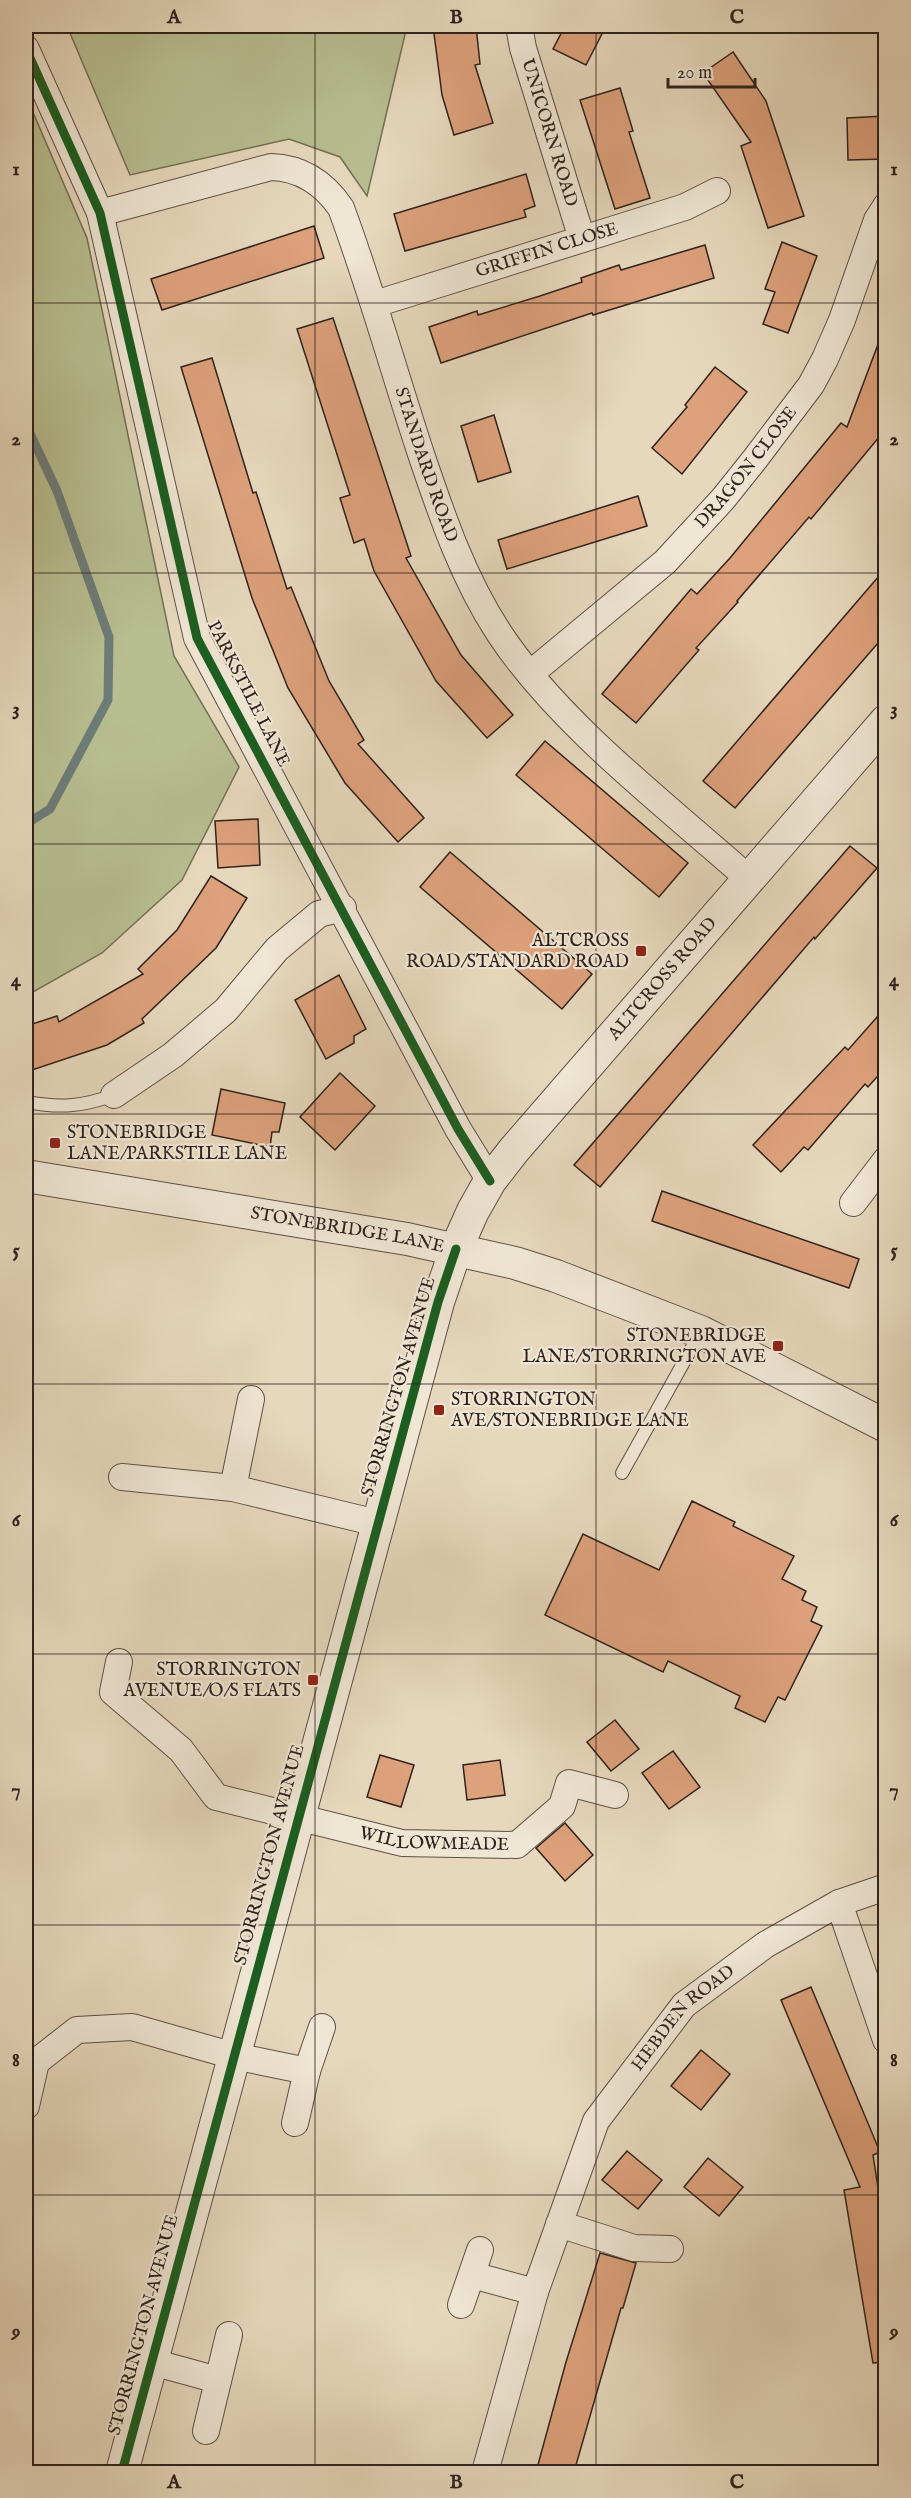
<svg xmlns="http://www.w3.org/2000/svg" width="911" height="2498" viewBox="0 0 911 2498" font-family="'IM FELL English',serif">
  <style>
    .green { fill: #b7be90; stroke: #737056; stroke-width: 1.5 }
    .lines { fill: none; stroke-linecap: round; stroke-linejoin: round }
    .stream { stroke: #6d7d79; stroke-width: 9 }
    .building { fill: #dda17b; stroke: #2f221d; stroke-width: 1.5 }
    .service-casing { stroke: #5d5045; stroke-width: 14 }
    .minor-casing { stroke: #5d5045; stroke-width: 28 }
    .tertiary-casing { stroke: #5d5045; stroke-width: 34 }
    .service { stroke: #efe6d4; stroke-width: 12 }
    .minor { stroke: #efe6d4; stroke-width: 26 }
    .tertiary { stroke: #efe6d4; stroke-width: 32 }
    .cycleway-casing { stroke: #efe6d4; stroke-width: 13 }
    .cycleway { stroke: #1b5e20; stroke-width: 9 }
    .grid { fill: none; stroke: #2f221d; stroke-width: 1.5; stroke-opacity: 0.55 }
    .poi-dot { fill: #8f2418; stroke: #efe6d4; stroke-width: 2 }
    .labels { text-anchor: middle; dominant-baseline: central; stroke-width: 4.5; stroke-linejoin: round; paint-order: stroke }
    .street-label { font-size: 18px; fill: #2f221d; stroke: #efe6d4 }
    .poi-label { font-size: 18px; fill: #2f221d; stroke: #efe6d4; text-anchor: end }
    .neatline { fill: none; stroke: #2f221d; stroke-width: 2 }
    .grid-label { font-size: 20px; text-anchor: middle; font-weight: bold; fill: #2f221d }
  </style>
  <rect width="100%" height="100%" fill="#e7d8bd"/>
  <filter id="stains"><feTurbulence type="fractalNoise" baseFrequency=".00333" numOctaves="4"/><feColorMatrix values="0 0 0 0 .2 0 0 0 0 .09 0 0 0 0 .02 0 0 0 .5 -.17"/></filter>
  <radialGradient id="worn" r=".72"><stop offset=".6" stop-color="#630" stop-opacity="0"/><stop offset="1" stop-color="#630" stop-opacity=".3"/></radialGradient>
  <g class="green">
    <path d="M 67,26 L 407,26 L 367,196 L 340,157 L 289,139 L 130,175 Z"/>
    <path d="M 26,96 L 87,238 L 174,656 L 239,767 L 182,880 L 102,953 L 26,996 Z"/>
  </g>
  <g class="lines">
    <path class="stream" d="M 26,425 L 57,491 L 109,637 L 108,700 L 50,809 L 26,824"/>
  </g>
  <g class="building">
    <path d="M 433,26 L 476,26 L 480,64 L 475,65 L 493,123 L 454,135 L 442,95 Z"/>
    <path d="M 565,26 L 606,26 L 586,65 L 553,49 Z"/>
    <path d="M 733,52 L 766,101 L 804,216 L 768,228 L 741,146 L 751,142 L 703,73 Z"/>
    <path d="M 620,88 L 633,131 L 629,132 L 650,198 L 615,209 L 580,100 Z"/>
    <path d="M 885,116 L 885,159 L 848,160 L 847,118 Z"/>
    <path d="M 526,174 L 535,206 L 524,210 L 526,217 L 405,251 L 394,214 Z"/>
    <path d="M 314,226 L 324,258 L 162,310 L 151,279 Z"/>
    <path d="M 782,242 L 817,256 L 788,333 L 763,324 L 775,292 L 765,289 Z"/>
    <path d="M 705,245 L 714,278 L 593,315 L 592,313 L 441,363 L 429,327 L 477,311 L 478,315 L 540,296 L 582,282 L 581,278 L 619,265 L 621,270 Z"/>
    <path d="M 333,318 L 411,556 L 406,558 L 461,655 L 513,715 L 487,738 L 436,681 L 374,571 L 364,539 L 354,543 L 340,498 L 350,495 L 297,329 Z"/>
    <path d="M 883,331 L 885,332 L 885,430 L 811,519 L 809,517 L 737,601 L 738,602 L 696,648 L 699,650 L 636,723 L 602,694 L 691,589 L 697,594 L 730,558 L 841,423 L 847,427 Z"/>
    <path d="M 212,358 L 253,493 L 256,492 L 287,589 L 291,587 L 329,681 L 364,740 L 358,744 L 424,818 L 398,842 L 345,783 L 288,688 L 252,598 L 181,367 Z"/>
    <path d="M 715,367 L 747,392 L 682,474 L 652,448 L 687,407 L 685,405 Z"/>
    <path d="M 494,415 L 511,472 L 478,482 L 461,426 Z"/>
    <path d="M 638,496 L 647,526 L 507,569 L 498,540 Z"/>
    <path d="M 885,569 L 885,635 L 735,808 L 703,781 Z"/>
    <path d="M 545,741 L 688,863 L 659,897 L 516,775 Z"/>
    <path d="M 258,819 L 260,865 L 218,868 L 215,821 Z"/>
    <path d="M 850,846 L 877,868 L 815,939 L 814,937 L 600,1187 L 574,1165 Z"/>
    <path d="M 450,852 L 592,974 L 562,1009 L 420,887 Z"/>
    <path d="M 211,876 L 247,898 L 216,948 L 142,1019 L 144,1023 L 107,1045 L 26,1072 L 26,1026 L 57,1016 L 59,1022 L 143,974 L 138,969 L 177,930 Z"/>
    <path d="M 339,975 L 366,1029 L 354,1036 L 354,1043 L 326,1059 L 295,1000 Z"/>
    <path d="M 885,1008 L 885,1068 L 868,1087 L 865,1084 L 808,1150 L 804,1147 L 781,1172 L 753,1145 L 845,1047 L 848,1050 Z"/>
    <path d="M 340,1073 L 375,1106 L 335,1150 L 300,1117 Z"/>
    <path d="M 221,1089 L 285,1103 L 279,1132 L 272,1132 L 270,1147 L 212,1135 Z"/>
    <path d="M 662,1191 L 859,1259 L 849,1288 L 652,1221 Z"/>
    <path d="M 692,1501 L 735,1522 L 733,1526 L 794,1556 L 782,1579 L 806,1591 L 802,1600 L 817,1607 L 811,1621 L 822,1626 L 785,1700 L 778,1697 L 765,1722 L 735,1708 L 740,1696 L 668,1661 L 663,1672 L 545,1615 L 583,1534 L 659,1570 Z"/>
    <path d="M 615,1720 L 639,1749 L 611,1771 L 587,1742 Z"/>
    <path d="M 673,1751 L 700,1787 L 669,1809 L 642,1773 Z"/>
    <path d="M 380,1755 L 414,1765 L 401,1807 L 367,1797 Z"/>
    <path d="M 500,1760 L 505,1795 L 467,1800 L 463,1765 Z"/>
    <path d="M 565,1823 L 593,1855 L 565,1881 L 536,1848 Z"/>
    <path d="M 811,1987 L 880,2152 L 873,2155 L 885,2233 L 885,2362 L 873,2363 L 844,2190 L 860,2187 L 781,2000 Z"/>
    <path d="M 701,2050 L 730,2074 L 701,2110 L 671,2086 Z"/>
    <path d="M 627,2151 L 662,2180 L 638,2209 L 602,2180 Z"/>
    <path d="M 708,2158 L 743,2187 L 719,2216 L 684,2187 Z"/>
    <path d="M 600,2253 L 636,2263 L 623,2308 L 621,2308 L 574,2472 L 536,2472 L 566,2362 Z"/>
  </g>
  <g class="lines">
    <defs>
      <g id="service">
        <path d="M 26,1102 C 60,1108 81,1107 114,1095"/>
        <path d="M 622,1473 L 700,1333"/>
      </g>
      <g id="minor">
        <path id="s1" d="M 519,26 L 523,48 L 582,239"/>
        <path d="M 26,49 L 100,213 L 197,638 L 458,1129 L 490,1181"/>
        <path id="s2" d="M 100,213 L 271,167 C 302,168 324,183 341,208 C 371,289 394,372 421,454 C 442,516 463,578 499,633 C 559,724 666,805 748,878"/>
        <path id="s3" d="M 375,304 L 685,207 L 717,191"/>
        <path id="s4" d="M 530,674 L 665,562 L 723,499 L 755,459 L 811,385 L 825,359 L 842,320 L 877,220 L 886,206"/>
        <path d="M 114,1095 L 173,1055 L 226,1010 L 277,949 L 319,914 L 343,908"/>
        <path d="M 853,1203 L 886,1160"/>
        <path d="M 122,1477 L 233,1488 L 377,1523"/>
        <path d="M 233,1488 L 251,1399"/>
        <path id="s5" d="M 119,1662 L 113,1692 L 181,1750 L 216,1797 L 402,1843 L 517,1845 L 562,1806 L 569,1783 L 615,1795"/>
        <path d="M 839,1903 L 886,2040"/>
        <path d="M 307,2071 L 322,2027"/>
        <path d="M 26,2106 L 36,2062 L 77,2030 L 132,2027 L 234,2056 L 307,2071 L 295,2123"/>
        <path d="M 559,2224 L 634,2248 L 670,2249"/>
        <path d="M 472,2275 L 535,2292"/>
        <path d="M 461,2305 L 480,2250"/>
        <path d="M 152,2362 L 218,2380"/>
        <path d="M 206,2431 L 229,2335"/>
        <path id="s6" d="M 485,2472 L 535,2292 L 596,2121 L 684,2005 L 765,1945 L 839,1903 L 886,1887"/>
      </g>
      <g id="tertiary">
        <path id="s7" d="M 26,1176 L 407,1239 L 515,1263 L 556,1276 L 701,1332 L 886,1426"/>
        <path id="s8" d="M 122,2472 L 438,1302 L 456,1249 L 473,1211 L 490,1181 L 514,1150 L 886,721"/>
      </g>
    </defs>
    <use href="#service" class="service-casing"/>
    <use href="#minor" class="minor-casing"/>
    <use href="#tertiary" class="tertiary-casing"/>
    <use href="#service" class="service"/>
    <use href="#minor" class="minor"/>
    <use href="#tertiary" class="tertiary"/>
    <defs>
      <g id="cycleway">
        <path d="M 26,49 L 100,213 L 197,638 L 458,1129 L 490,1181"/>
        <path d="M 122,2472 L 438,1302 L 456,1249"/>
      </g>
    </defs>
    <use href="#cycleway" class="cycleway-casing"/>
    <use href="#cycleway" class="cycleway"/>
  </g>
  <path class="grid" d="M 315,26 L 315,2472M 596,26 L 596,2472M 26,303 L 886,303M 26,573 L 886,573M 26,844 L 886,844M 26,1114 L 886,1114M 26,1384 L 886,1384M 26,1654 L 886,1654M 26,1925 L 886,1925M 26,2195 L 886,2195"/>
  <g class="poi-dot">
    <rect x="635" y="945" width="12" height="12" rx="3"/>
    <rect x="49" y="1137" width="12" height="12" rx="3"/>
    <rect x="772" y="1340" width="12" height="12" rx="3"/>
    <rect x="433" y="1404" width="12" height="12" rx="3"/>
    <rect x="307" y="1674" width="12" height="12" rx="3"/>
  </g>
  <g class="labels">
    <g class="street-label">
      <text stroke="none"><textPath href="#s1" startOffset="111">UNICORN ROAD</textPath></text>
      <text stroke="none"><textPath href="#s3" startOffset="180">GRIFFIN CLOSE</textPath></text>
      <text stroke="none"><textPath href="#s2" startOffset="532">STANDARD ROAD</textPath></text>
      <text stroke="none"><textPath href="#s4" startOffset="300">DRAGON CLOSE</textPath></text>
      <text transform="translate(248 694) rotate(63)">PARKSTILE LANE</text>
      <text stroke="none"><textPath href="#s8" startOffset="1610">ALTCROSS ROAD</textPath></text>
      <text stroke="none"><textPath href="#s7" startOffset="326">STONEBRIDGE LANE</textPath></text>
      <text transform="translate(399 1387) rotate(-74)">STORRINGTON AVENUE</text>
      <text stroke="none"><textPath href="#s5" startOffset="402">WILLOWMEADE</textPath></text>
      <text transform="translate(270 1855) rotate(-75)">STORRINGTON AVENUE</text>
      <text stroke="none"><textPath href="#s6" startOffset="504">HEBDEN ROAD</textPath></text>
      <text transform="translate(144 2325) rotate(-75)">STORRINGTON AVENUE</text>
    </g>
    <g class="poi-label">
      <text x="629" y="941">ALTCROSS<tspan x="629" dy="21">ROAD/STANDARD ROAD</tspan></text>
      <text x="67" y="1133" text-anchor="start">STONEBRIDGE<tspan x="67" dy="21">LANE/PARKSTILE LANE</tspan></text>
      <text x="766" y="1336">STONEBRIDGE<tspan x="766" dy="21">LANE/STORRINGTON AVE</tspan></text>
      <text x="451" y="1400" text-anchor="start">STORRINGTON<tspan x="451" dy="21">AVE/STONEBRIDGE LANE</tspan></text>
      <text x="301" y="1670">STORRINGTON<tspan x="301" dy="21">AVENUE/O/S FLATS</tspan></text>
    </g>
  </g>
  <rect width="911" height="2498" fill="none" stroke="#e7d8bd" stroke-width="66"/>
  <path d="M668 78v9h87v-9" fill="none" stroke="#2f221d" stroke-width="3"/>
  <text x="677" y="78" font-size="18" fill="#2f221d" stroke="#efe6d4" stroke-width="4.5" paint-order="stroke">20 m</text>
  <rect x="33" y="33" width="845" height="2432" class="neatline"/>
  <g class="grid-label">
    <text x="174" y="23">A</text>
    <text x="456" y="23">B</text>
    <text x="737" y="23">C</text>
    <text x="16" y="175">1</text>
    <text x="894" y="175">1</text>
    <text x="16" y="445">2</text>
    <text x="894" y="445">2</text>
    <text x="16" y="715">3</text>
    <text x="894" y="715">3</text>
    <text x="16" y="986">4</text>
    <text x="894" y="986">4</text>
    <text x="16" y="1256">5</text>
    <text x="894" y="1256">5</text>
    <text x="16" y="1526">6</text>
    <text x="894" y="1526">6</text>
    <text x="16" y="1796">7</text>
    <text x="894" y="1796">7</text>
    <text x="16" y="2066">8</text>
    <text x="894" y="2066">8</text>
    <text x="16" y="2337">9</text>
    <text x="894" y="2337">9</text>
    <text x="174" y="2488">A</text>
    <text x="456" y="2488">B</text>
    <text x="737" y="2488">C</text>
  </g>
  <rect width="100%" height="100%" filter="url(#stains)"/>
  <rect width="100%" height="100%" fill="url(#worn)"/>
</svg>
